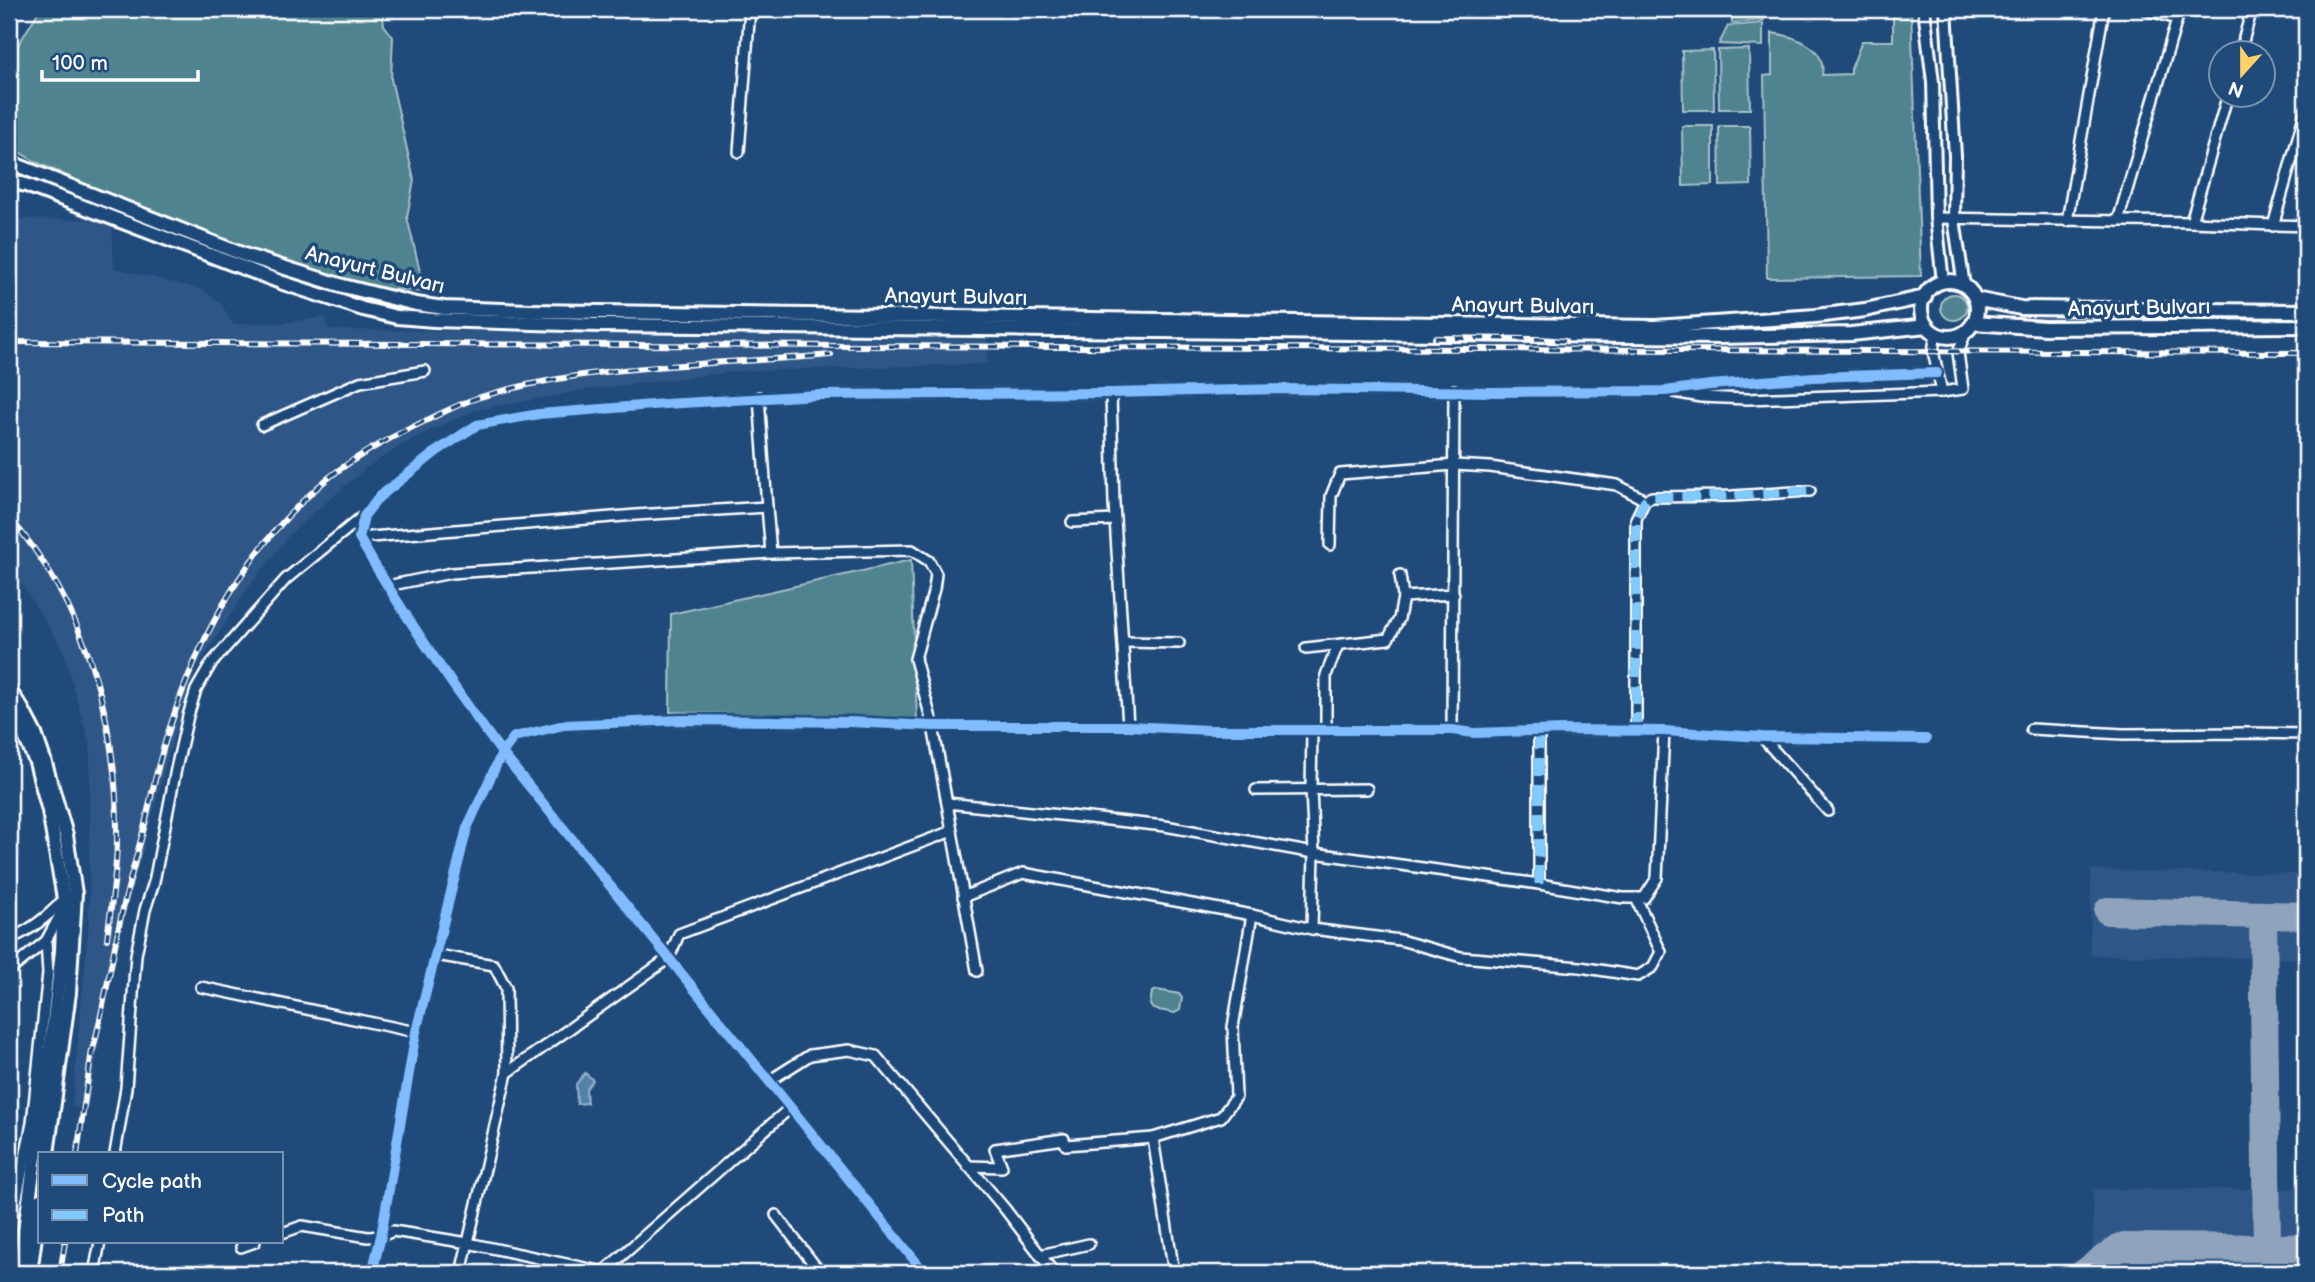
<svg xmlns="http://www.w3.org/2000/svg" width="2315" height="1282" viewBox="0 0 2315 1282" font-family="'Balsamiq Sans',sans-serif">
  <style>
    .built { fill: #2f5787 }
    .green { fill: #50838f; stroke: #a8c1c7; stroke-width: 2 }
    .water { fill: #5381aa; stroke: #98b3cc; stroke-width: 2 }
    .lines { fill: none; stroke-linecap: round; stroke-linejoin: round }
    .taxiway { stroke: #8fa4bc; stroke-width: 28 }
    .minor-casing { stroke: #fff; stroke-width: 14 }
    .tertiary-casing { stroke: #fff; stroke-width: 16 }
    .secondary-casing { stroke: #fff; stroke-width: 18 }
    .minor { stroke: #1f4a7a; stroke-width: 9 }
    .tertiary { stroke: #1f4a7a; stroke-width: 10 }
    .secondary { stroke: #1f4a7a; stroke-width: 12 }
    .rail-casing { stroke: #fff; stroke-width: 6 }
    .rail { stroke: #1f4a7a; stroke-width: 3.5; stroke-dasharray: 10; stroke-linecap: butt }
    .quiet { stroke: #80caff; stroke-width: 9; stroke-dasharray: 18 9; stroke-linecap: butt }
    .cycleway-casing { stroke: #1f4a7a; stroke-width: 15 }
    .cycleway { stroke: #80bcff; stroke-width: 10 }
    .labels { text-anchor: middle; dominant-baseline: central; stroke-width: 7; stroke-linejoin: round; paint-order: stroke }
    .street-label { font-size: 21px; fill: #fff; stroke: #1f4a7a }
  </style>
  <rect width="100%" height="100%" fill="#1f4a7a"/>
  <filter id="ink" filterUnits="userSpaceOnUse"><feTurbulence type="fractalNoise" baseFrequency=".0143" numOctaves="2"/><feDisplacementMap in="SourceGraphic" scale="14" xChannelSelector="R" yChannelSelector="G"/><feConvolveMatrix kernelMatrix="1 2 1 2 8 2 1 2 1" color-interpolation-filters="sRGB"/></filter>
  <g filter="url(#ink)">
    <g class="built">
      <path d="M 9,219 L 112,220 L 114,268 L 204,290 L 221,304 L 233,324 L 280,323 L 326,317 L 328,330 L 987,334 L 987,364 L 741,371 L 585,390 L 473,411 L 410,440 L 367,467 L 290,534 L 245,592 L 196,669 L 171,746 L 122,927 L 87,1109 L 72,1107 L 89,920 L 90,746 L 63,650 L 9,564 Z"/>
      <path d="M 2091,870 L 2306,874 L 2306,959 L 2090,955 Z"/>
      <rect x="2093" y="1189" width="213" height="84"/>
    </g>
    <g class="green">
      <path d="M 40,9 L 382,9 L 384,25 L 393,37 L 391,79 L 414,180 L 407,217 L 425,292 C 395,289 363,288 334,281 C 231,254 133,205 36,162 L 19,152 L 9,142 L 9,60 Z"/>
      <path d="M 1731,9 L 1764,9 L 1764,20 L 1732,23 Z"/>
      <path d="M 1893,9 L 1911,9 L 1921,276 L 1767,278 L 1764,76 L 1772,75 L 1772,33 C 1794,36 1827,46 1822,75 L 1851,74 L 1851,69 L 1862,41 L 1893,41 Z"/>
      <path d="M 1763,23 L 1763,46 L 1719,44 L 1728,26 Z"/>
      <path d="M 1749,49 L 1750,109 L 1719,109 L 1718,50 Z"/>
      <path d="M 1713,50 L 1714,110 L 1683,110 L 1682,51 Z"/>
      <path d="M 1682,126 L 1713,126 L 1713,185 L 1683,186 Z"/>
      <path d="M 1719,126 L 1750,126 L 1751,185 L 1720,186 Z"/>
      <circle cx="1954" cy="307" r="13"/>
      <path d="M 911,560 L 917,720 L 670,712 L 671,614 Z"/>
      <path d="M 1157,990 L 1179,994 L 1182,998 L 1180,1010 L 1175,1013 L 1153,1009 L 1150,1005 L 1152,992 Z"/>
    </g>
    <path class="water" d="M 585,1073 L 593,1080 L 586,1089 L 587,1103 L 577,1104 L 576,1084 Z"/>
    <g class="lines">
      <g class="taxiway">
        <path d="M 2108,911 L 2306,916"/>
        <path d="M 2263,915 L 2267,1247"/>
        <path d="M 2084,1273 L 2120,1247 L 2306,1248"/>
      </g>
      <defs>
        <g id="minor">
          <path d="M 2144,9 L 2177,19"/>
          <path d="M 2240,52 L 2252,9"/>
          <path d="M 739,152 L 750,9"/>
          <path d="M 1936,218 L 2191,222 L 2306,226"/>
          <path d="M 2067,221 L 2104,9"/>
          <path d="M 2118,221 L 2180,9"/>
          <path d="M 2191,222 L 2228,94"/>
          <path d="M 2273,226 L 2306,109"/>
          <path d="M 1936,334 L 1933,351 L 1942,392"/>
          <path d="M 1674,392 L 1701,397 L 1747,399 L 1942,392 L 1963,389 L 1958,352 L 1966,332"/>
          <path d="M 1111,393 L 1114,503 L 1128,726"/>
          <path d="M 759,397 L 767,507"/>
          <path d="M 262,425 L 360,382 L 425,371"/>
          <path d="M 1072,522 L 1115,520"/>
          <path d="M 359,538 L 636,515 L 767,507 L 771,553"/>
          <path d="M 1330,545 L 1331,496 L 1340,474 L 1454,465 L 1490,467 L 1617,485 L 1645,500"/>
          <path d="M 1400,575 L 1403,597"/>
          <path d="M 387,586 L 451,573 L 771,553 L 912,550 L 929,561 L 936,574 L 934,589 L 915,659 L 933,726 L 952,831 L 679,934 L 669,958 L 507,1073"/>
          <path d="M 1123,642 L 1179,643"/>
          <path d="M 1306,648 L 1388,639 L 1399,619 L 1403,597 L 1454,594"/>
          <path d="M 2031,729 L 2123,734 L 2247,733 L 2306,734"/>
          <path d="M 1312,730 L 1311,789 L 1314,853 L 1312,929"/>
          <path d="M 1326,730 L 1326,675 L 1338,645"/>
          <path d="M 1452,730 L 1454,390"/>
          <path d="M 1636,731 L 1636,519 L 1645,500 L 1652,497 L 1732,496 L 1810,491"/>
          <path d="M 1762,737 L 1828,811"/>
          <path d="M 1256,790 L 1367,789"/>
          <path d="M 947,803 L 1165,826 L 1314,853 L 1539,884 L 1623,898 L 1644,898 L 1657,878 L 1664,731"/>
          <path d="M 952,831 L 977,971"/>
          <path d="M 1539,884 L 1539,732"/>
          <path d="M 963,897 L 1023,873 L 1252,915 L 1312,929 L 1400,940 L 1461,957 L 1580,967 L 1638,976 L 1653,967 L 1661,952 L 1636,898"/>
          <path d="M 9,939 C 32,930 48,917 64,899"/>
          <path d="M 436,955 L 494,965 L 506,988 L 507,1073 L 461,1273"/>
          <path d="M 9,971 L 46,941 L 62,911"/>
          <path d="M 201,987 L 416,1032"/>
          <path d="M 769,1081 L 810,1055 L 849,1050 L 876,1056 L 1005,1209 L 1054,1273"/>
          <path d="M 1153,1138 L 1174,1273"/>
          <path d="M 115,1154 L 126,1088 L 136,955 L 145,910 L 154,882 L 176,769 L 188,716 L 196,690 L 211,664 L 286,579 L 363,516"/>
          <path d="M 968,1166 L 1002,1167 L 995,1149 L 1064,1139 L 1066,1145 L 1153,1138 L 1221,1117 L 1236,1097 L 1233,1027 L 1252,915"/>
          <path d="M 776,1215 L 819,1271"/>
          <path d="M 282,1233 L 302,1226 L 368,1237 L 381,1236 L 393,1231 L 468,1243 L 604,1272"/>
          <path d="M 9,1237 L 32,1123 L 48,973 L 46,941"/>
          <path d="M 241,1247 L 255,1242"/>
          <path d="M 1040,1255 L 1089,1244"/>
          <path d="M 94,1273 L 100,1242"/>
          <path d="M 372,1273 L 381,1236 L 416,1032 L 467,828 L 502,753 L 514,737 L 564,725 L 681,720 L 849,722 L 933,726 L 1128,726 L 1209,730 L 1452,730 L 1474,733 L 1563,730 L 1664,731 L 1762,737 L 1926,739"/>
          <path d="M 602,1273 L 790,1108"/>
          <path d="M 925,1273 L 502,753 C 451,684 402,613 359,538 L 364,516 L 379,497 L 437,451 L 477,425 L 539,414 L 665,404 L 819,395 L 1111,393 L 1285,389 L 1491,392 L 1665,391 L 1710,385 L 1814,377 L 1937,373"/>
        </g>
        <g id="tertiary">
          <path d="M 1924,9 L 1933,82 L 1936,218 L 1943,282"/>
          <path d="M 1946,9 L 1955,156 L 1954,219 L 1964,286"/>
        </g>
        <g id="secondary">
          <path d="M 9,162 L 247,256 L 343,286 L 416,304 L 444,308 L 531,311 L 1655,327 L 1816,316 L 1865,310 L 1925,297"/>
          <path d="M 9,181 L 26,185 L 283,283 L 363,309 L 397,317 L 434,320 L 599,325 L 1720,337 L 1851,334 L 1927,326"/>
          <circle cx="1949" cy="309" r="28"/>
          <path d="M 1975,299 L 2021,308 L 2306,311"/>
          <path d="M 1973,323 L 2045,328 L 2306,326"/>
          <path d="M 9,690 L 22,709 L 35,734 L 44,760 L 66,835 L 75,894 L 69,993 L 47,1154"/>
          <path d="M 9,712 L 23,732 L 36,762 L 49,811 L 64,899 L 62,951 L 53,1028 L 19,1273"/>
          <path d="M 30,1273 L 40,1200"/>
        </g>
      </defs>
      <use href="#minor" class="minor-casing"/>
      <use href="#tertiary" class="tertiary-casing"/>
      <use href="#secondary" class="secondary-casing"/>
      <use href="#minor" class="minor"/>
      <use href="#tertiary" class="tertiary"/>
      <use href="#secondary" class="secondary"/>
      <defs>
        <g id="rail">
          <path d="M 1435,338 L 1541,339 L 1565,341"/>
          <path d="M 9,342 L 2306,353"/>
          <path d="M 9,517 C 86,605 118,722 117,838 C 117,872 111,906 107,939"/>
          <path d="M 91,1057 C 102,1016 109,974 118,931 C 125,895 136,859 145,824 C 152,793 158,762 168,733 C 197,640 245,551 319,486 C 349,459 387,439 423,422 C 441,414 458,404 477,398 C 591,363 713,365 831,355"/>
          <path d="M 77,1154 L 92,1050"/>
          <path d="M 60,1273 L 65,1242"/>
        </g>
      </defs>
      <use href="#rail" class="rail-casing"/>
      <use href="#rail" class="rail"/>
      <g class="quiet">
        <path d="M 1636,731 L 1636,519 L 1645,500 L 1652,497 L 1732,496 L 1810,491"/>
        <path d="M 1539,884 L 1539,732"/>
      </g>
      <defs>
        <g id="cycleway">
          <path d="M 372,1273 L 381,1236 L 416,1032 L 467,828 L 502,753 L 514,737 L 564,725 L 681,720 L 849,722 L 933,726 L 1128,726 L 1209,730 L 1452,730 L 1474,733 L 1563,730 L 1664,731 L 1762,737 L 1926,739"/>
          <path d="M 925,1273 L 502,753 C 451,684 402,613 359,538 L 364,516 L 379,497 L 437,451 L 477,425 L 539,414 L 665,404 L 819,395 L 1111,393 L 1285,389 L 1491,392 L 1665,391 L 1710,385 L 1814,377 L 1937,373"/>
        </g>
      </defs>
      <use href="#cycleway" class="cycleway-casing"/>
      <use href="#cycleway" class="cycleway"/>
    </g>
  </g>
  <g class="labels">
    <g class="street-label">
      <text transform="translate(375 270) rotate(14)">Anayurt Bulvarı</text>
      <text transform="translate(956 297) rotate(1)">Anayurt Bulvarı</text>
      <text transform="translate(1523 306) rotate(1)">Anayurt Bulvarı</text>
      <text transform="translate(2139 308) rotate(-1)">Anayurt Bulvarı</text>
    </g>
  </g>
  <rect width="2315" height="1282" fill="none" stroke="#1f4a7a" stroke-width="35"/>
  <rect x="18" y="18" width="2280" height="1247" fill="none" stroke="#fff" stroke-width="2.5" filter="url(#ink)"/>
  <rect x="38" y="1152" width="245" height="91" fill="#1f4a7a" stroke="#7992af" stroke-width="2"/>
  <rect x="52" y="1175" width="35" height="10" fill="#80bcff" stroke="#7992af" stroke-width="2"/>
  <text x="102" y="1188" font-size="21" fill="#ffffff">Cycle path</text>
  <rect x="52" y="1210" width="35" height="10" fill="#80caff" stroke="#7992af" stroke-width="2"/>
  <text x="102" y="1222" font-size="21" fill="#ffffff">Path</text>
  <g transform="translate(2242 74) rotate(201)"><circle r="33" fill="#1f4a7a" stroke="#7992af" stroke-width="2"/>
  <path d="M0-5L12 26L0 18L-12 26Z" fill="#ffd166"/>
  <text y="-10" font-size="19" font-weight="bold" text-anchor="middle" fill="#ffffff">N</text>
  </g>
  <path d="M42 70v10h156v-10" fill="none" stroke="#ffffff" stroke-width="3.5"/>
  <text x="52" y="70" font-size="21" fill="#ffffff" stroke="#1f4a7a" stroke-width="5" paint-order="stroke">100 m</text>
</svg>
